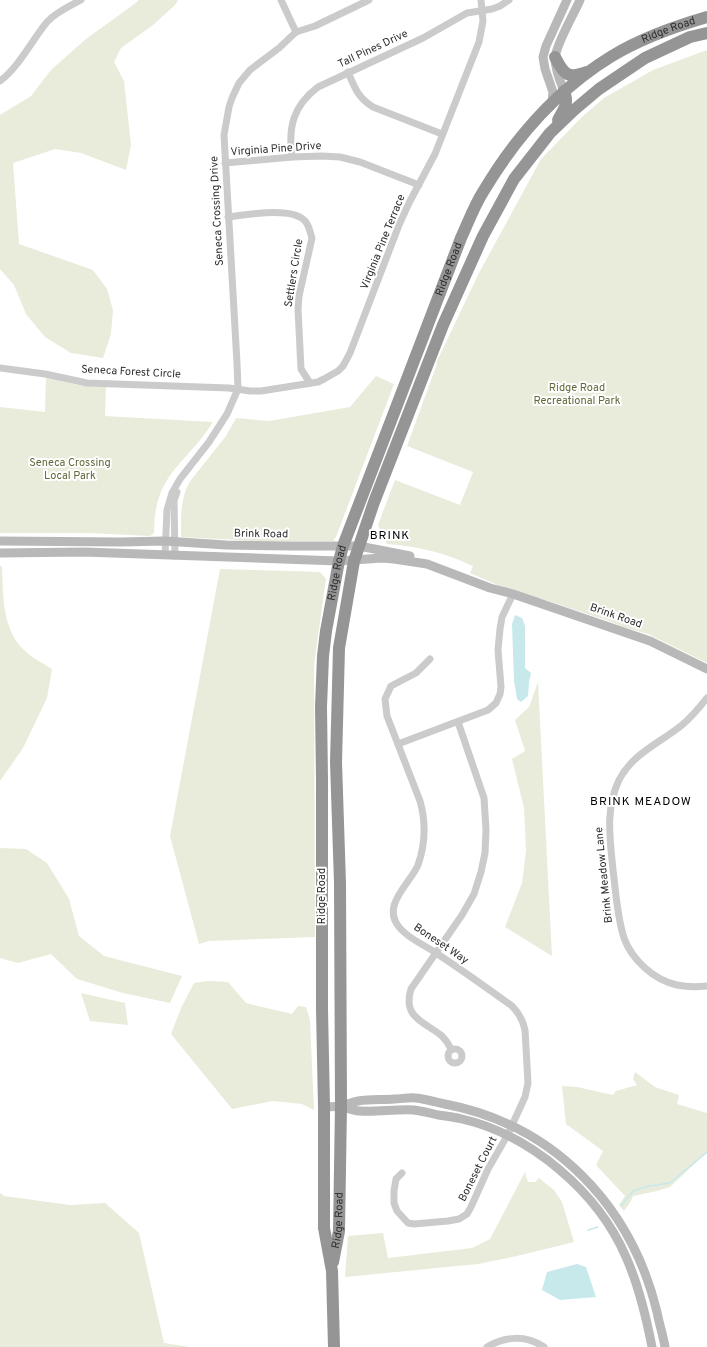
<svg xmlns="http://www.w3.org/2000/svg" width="707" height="1347" viewBox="0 0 707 1347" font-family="Overpass,sans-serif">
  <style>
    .green { fill: #e9ecdb }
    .water { fill: #c7e9ec }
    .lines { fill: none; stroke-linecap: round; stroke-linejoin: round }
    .stream { stroke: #c7e9ec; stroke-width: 1.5 }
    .street { stroke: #cbcbcb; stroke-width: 7 }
    .secondary { stroke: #b8b8b8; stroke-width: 9 }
    .highway { stroke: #959595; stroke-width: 12 }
    .labels { text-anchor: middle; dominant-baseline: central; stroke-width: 4; stroke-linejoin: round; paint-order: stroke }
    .street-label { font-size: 11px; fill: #2e2e2e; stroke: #fff }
    .park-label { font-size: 11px; fill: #606b3a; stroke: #fff }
    .neighbourhood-label { font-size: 12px; letter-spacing: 1px; fill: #000; stroke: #fff }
  </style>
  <rect width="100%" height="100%" fill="#fff"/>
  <g class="green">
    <path d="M 139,0 L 178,0 L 175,5 L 153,25 L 121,48 L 114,62 L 124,81 L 131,145 L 126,170 L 81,153 L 55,149 L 13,163 L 19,244 L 93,270 L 107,289 L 113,310 L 111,334 L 103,358 L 71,353 L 45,337 L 26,314 L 14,285 L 0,269 L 0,115 L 31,96 L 51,70 L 86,39 L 133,5 Z"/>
    <path d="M 707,50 L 707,663 L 648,634 L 623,627 L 609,621 L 539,598 L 539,603 L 470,573 L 473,566 C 445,553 418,546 387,544 L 378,525 L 395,480 L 460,505 L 473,472 L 407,446 L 437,364 L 436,363 L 479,273 L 541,159 L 583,116 L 604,98 L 653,70 Z"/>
    <path d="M 376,376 L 394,384 L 336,537 L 333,541 L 258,541 L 181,537 C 181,517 180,497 191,480 L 226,436 L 236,418 L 269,421 L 350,407 Z"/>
    <path d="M 46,378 L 83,386 L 106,387 L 105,416 L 213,422 C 185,466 154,473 154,533 L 150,536 L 89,533 L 0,533 L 0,407 L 45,412 Z"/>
    <path d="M 0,566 L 2,566 C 3,593 2,624 20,646 C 28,656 41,662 52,669 L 47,698 L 23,748 L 0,781 Z"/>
    <path d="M 220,569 L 320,572 L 326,579 L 314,665 L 315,937 L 209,941 L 199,944 L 170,836 Z"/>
    <path d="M 538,682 L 552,956 L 505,927 L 522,883 L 526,851 L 524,808 L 512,759 L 525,751 L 515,720 L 529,707 Z"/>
    <path d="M 0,848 L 26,849 L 47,863 L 69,899 L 79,936 L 104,956 L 182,976 L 170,1003 L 123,993 L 77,979 L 51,954 L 18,963 L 0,958 Z"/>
    <path d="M 208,981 L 228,982 L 246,1003 L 292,1014 L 298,1006 L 306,1007 L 310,1020 L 314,1110 L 302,1104 L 273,1101 L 232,1109 L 171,1034 L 181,1008 L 194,983 Z"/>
    <path d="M 81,993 L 125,1003 L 128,1025 L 90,1021 Z"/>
    <path d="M 635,1072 L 655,1087 L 679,1095 L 677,1104 L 707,1113 L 707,1152 L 670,1187 L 657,1191 L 633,1196 L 631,1201 L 624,1211 L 619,1205 L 625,1196 L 596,1165 L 603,1151 L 566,1124 L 562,1086 L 577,1087 L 613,1095 L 616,1091 L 637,1085 L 633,1079 Z"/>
    <path d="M 525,1172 L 528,1182 L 535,1182 L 539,1178 L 554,1190 L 562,1202 L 574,1242 L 517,1256 L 478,1264 L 345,1277 L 348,1236 L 383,1233 L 388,1258 L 472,1248 L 490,1239 Z"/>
    <path d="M 0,1193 L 4,1196 L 70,1205 L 105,1203 L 139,1233 L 164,1343 L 190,1347 L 0,1347 Z"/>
  </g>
  <g class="water">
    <path d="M 515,615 L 522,618 L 525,626 L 525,668 L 531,673 L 529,682 L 528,696 L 521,702 L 517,699 L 514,681 L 512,624 Z"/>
    <path d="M 577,1264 L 586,1267 L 596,1297 L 560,1300 L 542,1290 L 547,1272 Z"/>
  </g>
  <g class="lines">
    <g class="stream">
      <path d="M 621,1206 L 633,1191 L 649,1186 L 670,1183 L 707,1152"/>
      <path d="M 588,1230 L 598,1227"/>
    </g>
    <g class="street">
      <path d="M 281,0 L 296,32"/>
      <path d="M 348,72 C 355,88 358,98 373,107 L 442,134"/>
      <path d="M 0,81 C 19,67 32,40 47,22 C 56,12 70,6 81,0"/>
      <path d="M 292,157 C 288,127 293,106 318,87 L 423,38 L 467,13 L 492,9 L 500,6 L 509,0"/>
      <path d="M 225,163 L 292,157 L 322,156 L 340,157 L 360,162 L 419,185"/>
      <path d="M 228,217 C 246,215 292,206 305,221 C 309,225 310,232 312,238 L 299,296 L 298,309 L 301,369 L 310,383"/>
      <path d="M 0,368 L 45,374 L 87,383 L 229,388 L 250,391 L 261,391 L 318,382 L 324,379 L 338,371 L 343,366 L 350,353 L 399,225 L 409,203 L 435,154 L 479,42 L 483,21 L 481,0"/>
      <path d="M 165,555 L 167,510 L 172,493 L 180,479 L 209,442 L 227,414 L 238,389 L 237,363 L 224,135 L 229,107 L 232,98 L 239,83 L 250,70 L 279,48 L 296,32 L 315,26 L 369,0"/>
      <path d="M 175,556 L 174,501 L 177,492"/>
      <path d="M 707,698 C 699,708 692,717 682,725 C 660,743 633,753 619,780 C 605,809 610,839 613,870 C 616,893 617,916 624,938 C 632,960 654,980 677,985 C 687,987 697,987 707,986"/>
      <path d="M 398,744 L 488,710 L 496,703 L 500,694 L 501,687 L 498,650 L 500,629 L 502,617 L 513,594"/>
      <circle cx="455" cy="1056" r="7"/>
      <path d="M 451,1049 C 449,1045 446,1040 442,1036 C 425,1022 402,1018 411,989 L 462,915 L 474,894 L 481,872 L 485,853 L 486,830 L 484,798 L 458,722"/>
      <path d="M 402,1173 L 396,1179 L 394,1191 L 394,1203 L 397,1211 L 408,1223 L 414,1224 L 448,1221 L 459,1219 L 467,1214 L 471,1207 L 488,1169 L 507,1136 L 525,1097 L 528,1083 L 525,1030 C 523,1020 519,1013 512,1006 C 487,988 462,970 436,953 C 425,945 408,939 399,927 C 381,905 410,884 418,865 C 425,845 426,822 420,801 L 387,716 L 385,699 L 391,686 L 416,673 L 430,659"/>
      <path d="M 487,1347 C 505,1336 526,1335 544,1347"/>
    </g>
    <g class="secondary">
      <path d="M 564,91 C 560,81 555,70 555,58 C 556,44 574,14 580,0"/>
      <path d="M 552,103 L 553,92 L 545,69 L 543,57 L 546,46 L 567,0"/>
      <path d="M 0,541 L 121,542 L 165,541 L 226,545 L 292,546 L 359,546 L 410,556"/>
      <path d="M 0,553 L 84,552 L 339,561 L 382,558 L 394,559 L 427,564 L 490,588 L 513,594 L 650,641 L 707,669"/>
      <path d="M 341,1106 C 346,1105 352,1102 358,1101 C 370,1099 383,1100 394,1099 C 401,1099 409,1097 416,1098 C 425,1099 436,1102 445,1104 C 554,1125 631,1205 657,1312 C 659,1323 663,1335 665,1347"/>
      <path d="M 324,1107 C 330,1107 336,1106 342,1107 C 348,1108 354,1111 360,1111 C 378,1112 396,1109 414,1110 C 422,1111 430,1113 438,1115 C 446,1116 454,1117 462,1119 C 531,1135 598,1192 626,1257 C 639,1286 646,1316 652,1347"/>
    </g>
    <g class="highway">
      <path d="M 555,57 C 564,75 568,79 587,72"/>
      <path d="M 558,120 C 564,109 569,104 564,91"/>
      <path id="s1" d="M 333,1262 L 339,1231 L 341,1106 L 340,883 L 336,762 L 339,648 L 354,561 L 374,502 L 443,325 L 483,236 L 514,179 L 550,133 L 574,110 L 599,89 L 645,58 L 690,37 L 707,33"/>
      <path id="s2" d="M 334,1347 L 332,1271 L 324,1228 L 324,1107 L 322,1009 L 322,780 L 321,707 L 323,656 L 326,631 L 339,561 L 343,546 L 461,238 C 468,223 474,206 483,192 C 515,138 558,89 612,56 C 640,39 676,26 707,17"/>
    </g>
  </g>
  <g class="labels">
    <g class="street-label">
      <text stroke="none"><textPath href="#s2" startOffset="1436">Ridge Road</textPath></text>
      <text transform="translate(373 49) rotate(-25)">Tall Pines Drive</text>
      <text transform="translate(276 149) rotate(-4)">Virginia Pine Drive</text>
      <text transform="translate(217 211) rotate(-93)">Seneca Crossing Drive</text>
      <text transform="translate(383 242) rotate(-68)">Virginia Pine Terrace</text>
      <text stroke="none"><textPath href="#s2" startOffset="1100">Ridge Road</textPath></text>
      <text transform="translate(294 273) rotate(-81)">Settlers Circle</text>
      <text transform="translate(131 372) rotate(3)">Seneca Forest Circle</text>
      <text transform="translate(261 534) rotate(1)">Brink Road</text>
      <text stroke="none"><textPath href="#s2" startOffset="776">Ridge Road</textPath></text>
      <text transform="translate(616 616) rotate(19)">Brink Road</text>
      <text transform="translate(604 875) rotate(-96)">Brink Meadow Lane</text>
      <text transform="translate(322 896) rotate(-90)">Ridge Road</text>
      <text transform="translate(441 944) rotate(34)">Boneset Way</text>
      <text transform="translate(478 1169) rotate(-63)">Boneset Court</text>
      <text stroke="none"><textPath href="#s1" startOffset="42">Ridge Road</textPath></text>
    </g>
    <g class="park-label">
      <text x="577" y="388">Ridge Road<tspan x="577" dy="13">Recreational Park</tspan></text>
      <text x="70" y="463">Seneca Crossing<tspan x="70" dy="13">Local Park</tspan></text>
    </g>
    <g class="neighbourhood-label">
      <text x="390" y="536">BRINK</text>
      <text x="641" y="802">BRINK MEADOW</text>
    </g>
  </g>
</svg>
